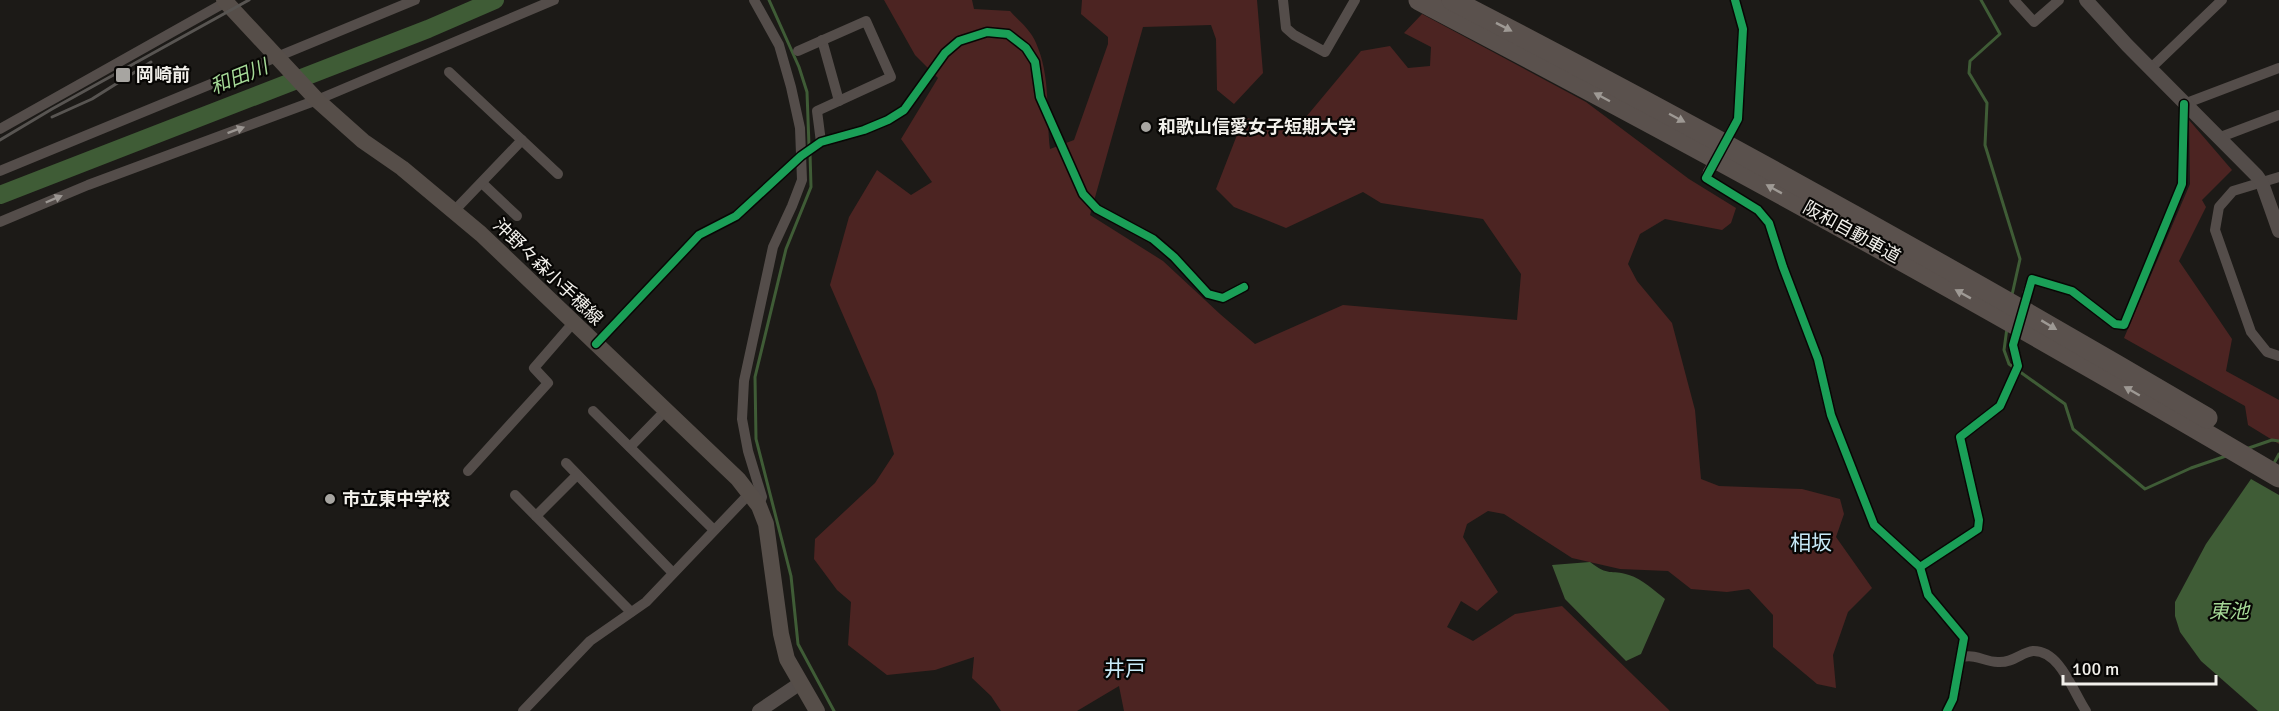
<svg xmlns="http://www.w3.org/2000/svg" width="2279" height="711" viewBox="0 0 2279 711" font-family="Signika,'Noto Sans JP',sans-serif">
  <style>
    .green { fill: #4c2422 }
    .water { fill: #3f5c36 }
    .lines { fill: none; stroke-linecap: round; stroke-linejoin: round }
    .stream { stroke: #3f5c36; stroke-width: 3 }
    .river { stroke: #3f5c36; stroke-width: 18 }
    .minor { stroke: #544d4a; stroke-width: 10 }
    .tertiary { stroke: #544d4a; stroke-width: 14 }
    .secondary { stroke: #564e49; stroke-width: 16 }
    .motorway { stroke: #5a514d; stroke-width: 21 }
    .rail { stroke: #585552; stroke-width: 3 }
    .minor-bridge { stroke: #544d4a; stroke-width: 10 }
    .cycleway-casing { stroke: #070604; stroke-width: 11 }
    .cycleway { stroke: #1a9f57; stroke-width: 8 }
    .oneway { fill: #9e9994 }
    .oneway2 { fill: #9b9692 }
    .poi-dot { fill: #a7a5a1; stroke: #070604; stroke-width: 2 }
    .labels { text-anchor: middle; dominant-baseline: central; stroke-width: 4.5; stroke-linejoin: round; paint-order: stroke }
    .poi-label { font-size: 18px; font-weight: bold; fill: #f2f0eb; stroke: #070604; text-anchor: start }
    .street-label { font-size: 18px; fill: #f2f0eb; stroke: #070604 }
    .water-label { font-size: 20px; font-style: italic; fill: #a5d997; stroke: #070604 }
    .quarter-label { font-size: 21px; fill: #c7e9f7; stroke: #070604 }
  </style>
  <rect width="100%" height="100%" fill="#1c1a17"/>
  <g class="green">
    <path d="M 884,0 L 972,0 L 974,9 L 1010,11 C 1019,21 1031,30 1036,43 C 1051,77 1046,113 1050,149 L 1074,140 L 1108,44 L 1108,37 L 1081,14 L 1082,0 L 1257,0 L 1263,73 L 1234,104 L 1217,90 L 1216,39 L 1211,25 L 1143,27 L 1090,215 L 1163,261 L 1220,314 L 1255,344 L 1343,305 L 1517,320 L 1521,274 L 1483,219 L 1381,203 L 1363,192 L 1286,228 L 1234,207 L 1216,189 L 1244,117 L 1276,127 L 1301,123 L 1361,51 L 1390,46 L 1408,68 L 1430,66 L 1431,47 L 1404,33 L 1422,14 L 1586,102 L 1689,179 L 1736,208 L 1731,223 L 1722,230 L 1665,219 L 1640,234 L 1628,264 L 1637,281 L 1672,323 L 1695,410 L 1701,479 L 1719,486 L 1802,489 L 1840,499 L 1844,514 L 1836,537 L 1872,588 L 1848,612 L 1833,655 L 1836,688 L 1817,684 L 1773,647 L 1773,615 L 1749,589 L 1727,592 L 1691,589 L 1668,571 L 1620,569 L 1572,558 L 1504,514 L 1488,511 L 1467,524 L 1463,537 L 1498,592 L 1477,611 L 1461,601 L 1447,627 L 1473,641 L 1515,614 L 1562,606 L 1670,711 L 1124,711 L 1119,686 L 1077,711 L 1001,711 L 991,696 L 972,678 L 974,657 L 935,670 L 887,675 L 848,645 L 851,602 L 837,590 L 814,559 L 815,539 L 875,483 L 894,454 L 876,391 L 830,285 L 849,217 L 877,170 L 911,195 L 932,182 L 901,139 L 938,78 L 915,55 Z"/>
    <path d="M 2189,120 L 2232,170 L 2202,200 L 2206,207 L 2179,261 L 2232,339 L 2226,371 L 2279,400 L 2279,444 L 2248,425 L 2245,406 L 2124,338 L 2190,184 Z"/>
  </g>
  <g class="water">
    <path d="M 2251,479 L 2279,495 L 2279,711 L 2258,711 L 2201,661 L 2180,632 L 2175,616 L 2175,602 L 2206,544 Z"/>
    <path d="M 1590,562 C 1609,577 1610,569 1629,575 C 1642,579 1655,591 1665,599 L 1641,654 L 1626,661 L 1565,599 L 1552,565 Z"/>
  </g>
  <g class="lines">
    <g class="stream">
      <path d="M 769,0 L 799,67 L 807,92 L 809,146"/>
      <path d="M 1981,0 L 2000,34 L 1970,61 L 1969,73 L 1987,103 L 1985,145 L 2020,259 L 2012,295"/>
      <path d="M 810,153 L 811,187 L 786,249 L 755,377 L 756,439 L 791,576 L 798,644 L 834,711"/>
      <path d="M 2007,328 L 2004,350 L 2009,364 L 2065,404 L 2073,429 L 2145,489 L 2191,468 L 2226,456"/>
      <path d="M 2246,449 L 2272,440 L 2279,441"/>
      <path d="M 2273,465 L 2279,454"/>
    </g>
    <path class="river" d="M 0,195 L 428,29 L 495,0"/>
    <g class="minor">
      <path d="M 754,0 L 779,45 L 791,87 L 800,128 L 802,180 L 792,206 L 773,247 L 744,381 L 742,419 L 748,451 L 762,497 L 759,506"/>
      <path d="M 1283,0 L 1286,28 L 1294,35 L 1325,52 L 1355,0"/>
      <path d="M 1735,0 L 1743,29 L 1738,119"/>
      <path d="M 2014,0 L 2034,22 L 2059,0"/>
      <path d="M 822,40 L 839,101"/>
      <path d="M 798,51 L 866,21 L 891,77 L 817,111 L 821,142"/>
      <path d="M 2150,69 L 2222,0"/>
      <path d="M 449,72 L 558,174"/>
      <path d="M 0,129 L 226,2"/>
      <path d="M 2218,138 L 2279,115"/>
      <path d="M 0,171 L 415,0"/>
      <path d="M 1708,172 L 1706,178 L 1758,210 L 1769,223 L 1783,267 L 1818,359 L 1831,415 L 1874,525 L 1920,567 L 1928,595 L 1964,638 L 1953,699 L 1947,711"/>
      <path d="M 2279,177 L 2233,191 L 2219,207 L 2215,230 L 2251,332 L 2267,352 L 2279,356"/>
      <path d="M 482,183 L 517,216"/>
      <path d="M 454,211 L 522,140"/>
      <path d="M 0,222 L 88,185 L 317,100 L 554,0"/>
      <path d="M 2027,294 L 2032,279 L 2072,291 L 2115,324 L 2124,325 L 2182,184 L 2184,104 L 2279,68"/>
      <path d="M 596,344 L 699,235 L 736,216 L 801,156 L 821,142 L 864,130 L 888,120 L 904,110 L 945,53 L 959,41 L 987,32 L 1008,34 L 1026,48 L 1035,62 L 1040,97 L 1083,194 L 1097,209 L 1153,239 L 1174,257 L 1208,294 L 1223,298 L 1244,287"/>
      <path d="M 593,411 L 714,530"/>
      <path d="M 630,447 L 666,410"/>
      <path d="M 566,463 L 673,573"/>
      <path d="M 468,471 L 548,383 L 534,368 L 573,323"/>
      <path d="M 515,495 L 631,612"/>
      <path d="M 536,516 L 577,475"/>
      <path d="M 1920,567 L 1978,529 L 1979,520 L 1960,437 L 2000,406 L 2018,366 L 2013,345"/>
      <path d="M 1961,657 C 1980,654 1983,662 1998,662 C 2013,663 2022,652 2033,651 C 2060,650 2073,692 2086,711"/>
      <path d="M 523,711 L 590,641 L 646,602 L 750,493"/>
    </g>
    <g class="tertiary">
      <path d="M 2086,0 L 2127,45 L 2257,176 L 2262,183 L 2279,231"/>
      <path d="M 759,711 L 799,684"/>
    </g>
    <path class="secondary" d="M 224,0 L 317,100 L 363,141 L 402,168 L 481,234 L 738,479 L 759,506 L 766,524 L 781,634 L 787,659 L 817,711"/>
    <g class="motorway">
      <path d="M 1419,0 C 1709,152 1997,310 2279,477"/>
      <path d="M 1452,0 C 1708,132 1959,272 2207,418"/>
    </g>
    <g class="rail">
      <path d="M 52,117 L 92,99 L 151,62"/>
      <path d="M 0,140 L 52,109 L 249,0"/>
    </g>
    <path class="minor-bridge" d="M 1708,172 L 1738,119"/>
    <defs>
      <g id="cycleway">
        <path d="M 1735,0 L 1743,29 L 1738,119 L 1706,178 L 1758,210 L 1769,223 L 1783,267 L 1818,359 L 1831,415 L 1874,525 L 1920,567 L 1928,595 L 1964,638 L 1953,699 L 1947,711"/>
        <path d="M 596,344 L 699,235 L 736,216 L 801,156 L 821,142 L 864,130 L 888,120 L 904,110 L 945,53 L 959,41 L 987,32 L 1008,34 L 1026,48 L 1035,62 L 1040,97 L 1083,194 L 1097,209 L 1153,239 L 1174,257 L 1208,294 L 1223,298 L 1244,287"/>
        <path d="M 1920,567 L 1978,529 L 1979,520 L 1960,437 L 2000,406 L 2018,366 L 2013,345 L 2032,279 L 2072,291 L 2115,324 L 2124,325 L 2182,184 L 2184,104"/>
      </g>
    </defs>
    <use href="#cycleway" class="cycleway-casing"/>
    <use href="#cycleway" class="cycleway"/>
  </g>
  <defs><path id="oneway-solid" d="M-6-.8H1V-3.2L6.5 0L1 3.2V.8H-6Z" transform="scale(1.5)"/></defs>
  <g class="oneway">
    <use href="#oneway-solid" transform="translate(1504 27) rotate(27)"/>
    <use href="#oneway-solid" transform="translate(1602 97) rotate(-152)"/>
    <use href="#oneway-solid" transform="translate(1677 118) rotate(28)"/>
    <use href="#oneway-solid" transform="translate(1774 189) rotate(-151)"/>
    <use href="#oneway-solid" transform="translate(1963 294) rotate(-151)"/>
    <use href="#oneway-solid" transform="translate(2049 325) rotate(31)"/>
    <use href="#oneway-solid" transform="translate(2132 391) rotate(-150)"/>
  </g>
  <g class="oneway2">
    <use href="#oneway-solid" transform="translate(236 130) rotate(-20)"/>
    <use href="#oneway-solid" transform="translate(54 199) rotate(-23)"/>
  </g>
  <g class="poi-dot">
    <rect x="115" y="67" width="16" height="16" rx="3"/>
    <circle cx="1146" cy="127" r="6"/>
    <circle cx="330" cy="499" r="6"/>
  </g>
  <g class="labels">
    <g class="poi-label">
      <text x="136" y="75">岡崎前</text>
      <text x="1158" y="127">和歌山信愛女子短期大学</text>
      <text x="342" y="499">市立東中学校</text>
    </g>
    <g class="street-label">
      <text transform="translate(1852 232) rotate(29)">阪和自動車道</text>
      <text transform="translate(548 272) rotate(44)">沖野々森小手穂線</text>
    </g>
    <g class="water-label">
      <text transform="translate(239 77) rotate(-22)">和田川</text>
      <text x="2229" y="611">東池</text>
    </g>
    <g class="quarter-label">
      <text x="1811" y="543">相坂</text>
      <text x="1125" y="669">井戸</text>
    </g>
  </g>
  <path d="M2063 675v9h153v-9" fill="none" stroke="#f2f0eb" stroke-width="3"/>
  <text x="2072" y="675" font-size="18" fill="#f2f0eb" stroke="#070604" stroke-width="4.5" paint-order="stroke">100 m</text>
</svg>
